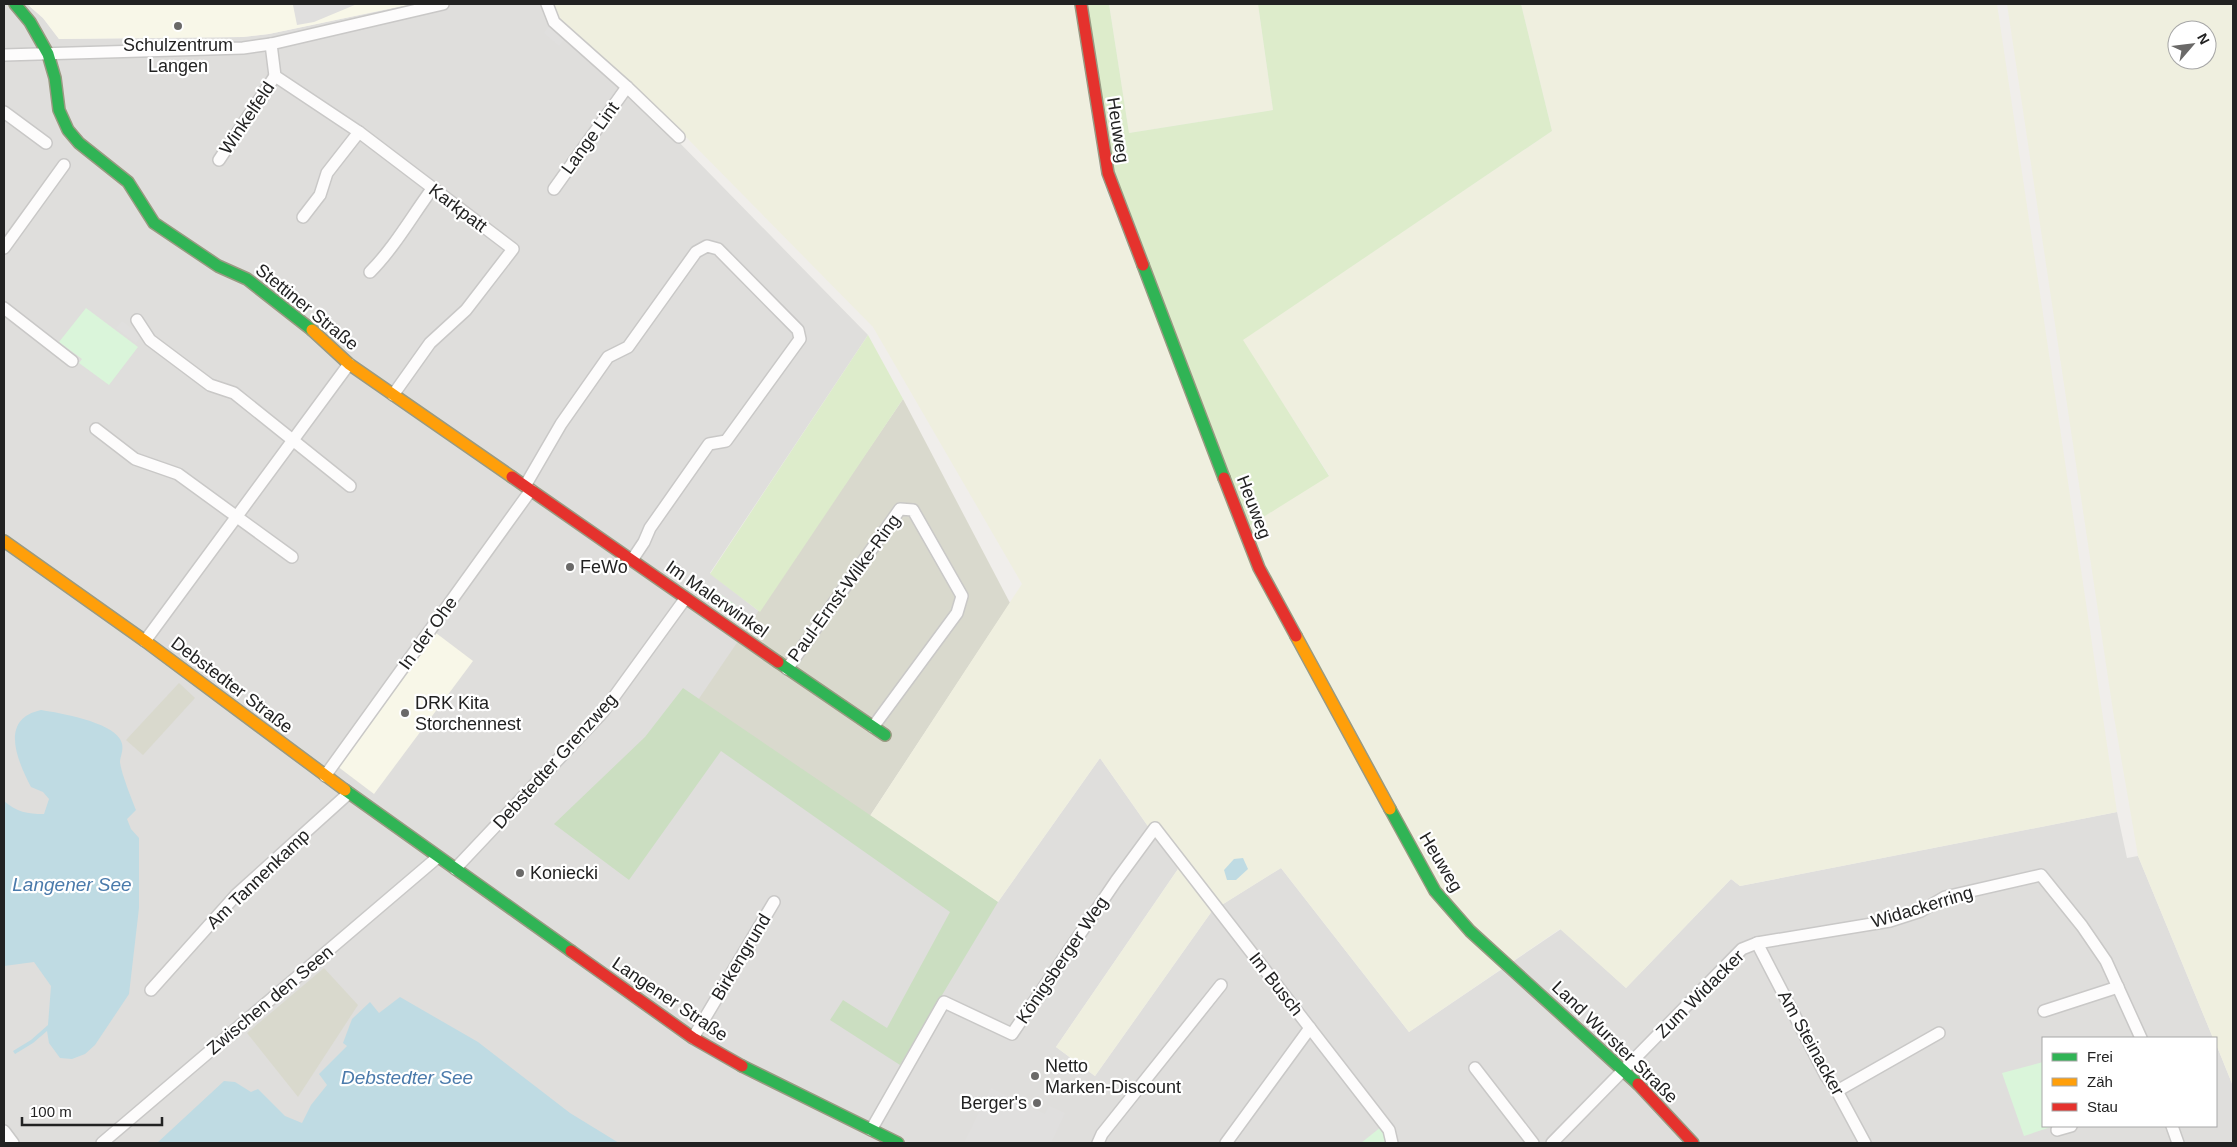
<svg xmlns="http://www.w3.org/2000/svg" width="2237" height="1147" viewBox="0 0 2237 1147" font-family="Arial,sans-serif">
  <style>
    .residential { fill: #dfdedc }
    .education { fill: #f8f7e8 }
    .construction { fill: #d9d9cd }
    .farmland { fill: #efefdf; fill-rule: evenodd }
    .grass { fill: #ddeccb }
    .forest { fill: #cbdec1 }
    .park { fill: #daf5da }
    .parking { fill: #e0dfde }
    .water { fill: #bfdbe3 }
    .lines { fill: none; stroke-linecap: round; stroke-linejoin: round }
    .street-casing { stroke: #c9c8c7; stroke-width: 14 }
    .fast-casing { stroke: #999a82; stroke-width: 14 }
    .slow-casing { stroke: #999a82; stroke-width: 14 }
    .jam-casing { stroke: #999a82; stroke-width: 14 }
    .street { stroke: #fdfcfc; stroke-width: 11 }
    .fast { stroke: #30b455; stroke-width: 11 }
    .slow { stroke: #ff9f0a; stroke-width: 11 }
    .jam { stroke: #e5322d; stroke-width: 11 }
    .poi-dot { fill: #6a6968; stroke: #fff; stroke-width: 2 }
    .labels { text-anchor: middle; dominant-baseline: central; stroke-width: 4.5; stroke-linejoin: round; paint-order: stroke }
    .poi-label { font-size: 18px; fill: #222; stroke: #fff; text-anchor: start }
    .street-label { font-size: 18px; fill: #222; stroke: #fff }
    .water-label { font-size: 19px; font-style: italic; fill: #4a7aab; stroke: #fff }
  </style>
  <rect width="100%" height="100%" fill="#f0eeeb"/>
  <path class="residential" d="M 4,4 L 27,4 L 43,18 L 59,39 L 243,37 L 269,34 L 412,4 L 541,4 L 549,23 L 672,135 L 868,335 L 710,573 L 760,612 L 699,700 L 998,902 L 1100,758 L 1178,869 L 1056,1047 L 1095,1076 L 1212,911 L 1281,868 L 1409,1032 L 1561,929 L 1626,988 L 1731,879 L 1740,886 L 2117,812 L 2127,858 L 2138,856 L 2213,1038 L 2043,1038 L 2043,1126 L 2216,1126 L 2216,1044 L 2233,1086 L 2233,1143 L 6,1143 L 4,1140 Z"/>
  <g class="education">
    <path d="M 27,4 L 412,4 L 269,34 L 243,37 L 59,39 L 43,18 Z"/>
    <path d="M 436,633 L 473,661 L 374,794 L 337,766 Z"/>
  </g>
  <g class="construction">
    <path d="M 903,399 L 1010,603 L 870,816 L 698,700 Z"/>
    <path d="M 179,683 L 195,698 L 143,755 L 126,740 Z"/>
    <path d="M 324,968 L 358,1005 L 298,1097 L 247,1033 Z"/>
  </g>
  <g class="farmland">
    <path d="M 551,4 L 1074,4 L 1101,177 L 1249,557 L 1259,551 L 1249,526 L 1329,475 L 1242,340 L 1552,131 L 1521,4 L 1997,4 L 2117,812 L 1740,886 L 1731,879 L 1626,988 L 1560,929 L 1409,1032 L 1281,868 L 1212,911 L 1095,1076 L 1056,1047 L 1178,869 L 1100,758 L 998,902 L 870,816 L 1022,584 L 873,327 L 680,131 L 556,19 Z"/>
    <path d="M 1109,4 L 1258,4 L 1273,110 L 1129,133 Z"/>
    <path d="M 2007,4 L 2233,4 L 2233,1086 L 2216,1044 L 2216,1038 L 2213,1038 L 2138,856 L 2113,711 ZM 2177,30 L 2207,30 L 2207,60 L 2177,60 Z"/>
  </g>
  <g class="grass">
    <path d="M 1087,4 L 1109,4 L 1129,133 L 1273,110 L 1258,4 L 1521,4 L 1552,131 L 1243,340 L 1329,476 L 1249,526 L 1114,182 Z"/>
    <path d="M 868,335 L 903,399 L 760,612 L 710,574 Z"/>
  </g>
  <path class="forest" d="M 683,688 L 998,902 L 900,1065 L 830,1020 L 843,1000 L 887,1028 L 950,912 L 721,751 L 629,880 L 554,824 L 645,737 Z"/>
  <g class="park">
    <path d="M 86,308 L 138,347 L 109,385 L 79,363 L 82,359 L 59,342 Z"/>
    <path d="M 711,588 L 736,605 L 729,616 L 705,598 Z"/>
    <path d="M 2043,1062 L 2043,1126 L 2054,1126 L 2024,1136 L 2002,1073 Z"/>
    <path d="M 1381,1127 L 1387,1136 L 1388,1143 L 1361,1143 Z"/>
  </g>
  <g class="parking">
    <path d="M 296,4 L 357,4 L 314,22 L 297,25 L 293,5 Z"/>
    <path d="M 549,26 L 564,39 L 559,46 L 544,33 Z"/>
    <path d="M 122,321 L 141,336 L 136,343 L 116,328 Z"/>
    <path d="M 991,1088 L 1045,1114 L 1049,1106 L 1065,1113 L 1051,1143 L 964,1143 Z"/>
  </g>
  <g class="water">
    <path d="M 41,710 C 61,713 110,722 120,739 C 125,748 121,753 120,761 C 120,770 132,800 136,810 L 127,819 L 131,829 L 139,838 L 139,908 L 129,994 L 95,1045 L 85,1054 L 72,1059 L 60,1058 L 49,1043 L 47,1031 L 33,1043 L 15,1054 L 13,1051 L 31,1040 L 48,1025 L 51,986 L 34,962 L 4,966 L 4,801 C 17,812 27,814 44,814 L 49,799 L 43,792 L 31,787 C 16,758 0,719 41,710 Z"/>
    <path d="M 1243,858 L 1248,869 L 1236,880 L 1227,880 L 1224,870 L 1234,859 Z"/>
    <path d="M 400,997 L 478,1042 L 570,1113 L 619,1143 L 157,1143 L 224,1081 L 235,1082 L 251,1092 L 258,1089 L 285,1116 L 302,1123 L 311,1105 L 327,1085 L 319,1074 L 347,1046 L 343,1043 L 352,1019 L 370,1002 L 379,1013 Z"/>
  </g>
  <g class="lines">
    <defs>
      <g id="street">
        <path d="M 547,4 L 554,22 L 627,87 L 679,137"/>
        <path d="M 271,44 L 275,76 L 359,132 L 513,249 L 466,310 L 430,343 L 393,395"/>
        <path d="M 4,55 L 243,48 L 271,44 L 443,4"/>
        <path d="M 4,112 L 46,143"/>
        <path d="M 219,160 L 275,76"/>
        <path d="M 554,189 L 627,87"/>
        <path d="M 303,217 L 320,195 L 327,173 L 359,132"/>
        <path d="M 4,248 L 64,165"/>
        <path d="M 370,272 C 394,248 412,216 432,189"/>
        <path d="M 4,308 L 72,361"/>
        <path d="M 137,320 L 150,340 L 210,385 L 234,393 L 350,486"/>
        <path d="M 96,429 L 135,459 L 178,474 L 292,557"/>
        <path d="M 525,486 L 561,424 L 608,357 L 628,347 L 696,252 L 707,246 L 718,249 L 798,330 L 800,339 L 726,441 L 709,444 L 650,528 L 644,542 L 632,560"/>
        <path d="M 145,641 L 349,364"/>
        <path d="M 787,669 L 900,509 L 913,510 L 962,596 L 957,613 L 873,727"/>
        <path d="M 325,776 L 531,490"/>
        <path d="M 455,869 L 603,712 L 685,599"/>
        <path d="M 1757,943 L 1826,1076 L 1837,1091 L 1865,1143"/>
        <path d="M 151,990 L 237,894 L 349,793"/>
        <path d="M 2044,1011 L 2118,987"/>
        <path d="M 693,1038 L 774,902"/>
        <path d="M 1475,1068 L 1533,1143"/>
        <path d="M 1837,1091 L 1939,1033"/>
        <path d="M 2172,1126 L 2178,1143"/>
        <path d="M 871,1130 L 944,1002 L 1012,1034 L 1116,881 L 1155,828 L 1389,1130 L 1392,1143"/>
        <path d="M 2057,1130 L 2071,1126"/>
        <path d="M 4,1131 L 13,1143"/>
        <path d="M 102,1143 L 438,857"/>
        <path d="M 1098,1143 L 1102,1134 L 1221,985"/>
        <path d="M 1226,1143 L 1310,1028"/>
        <path d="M 1552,1143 L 1742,949 L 1757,943 L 1890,921 L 1921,911 L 1945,897 L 2041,875 L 2082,926 L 2106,961 L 2141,1038"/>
      </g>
      <g id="fast">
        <path d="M 15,4 L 30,22 L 48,54 L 55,78 L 59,110 L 68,130 L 79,143 L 128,182 L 154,223 L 218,266 L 247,279 L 312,330"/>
        <path d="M 1143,265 L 1224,478"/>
        <path d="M 778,662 L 885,735"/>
        <path d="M 345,790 L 571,951"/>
        <path d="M 1390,809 L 1435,891 L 1470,931 L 1638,1084"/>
        <path d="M 742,1066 L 898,1143"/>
      </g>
      <g id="slow">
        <path d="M 312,330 L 349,364 L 512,477"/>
        <path d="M 4,541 L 145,641 L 345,790"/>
        <path d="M 1296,636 L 1390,809"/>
      </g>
      <g id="jam">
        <path d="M 1081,4 L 1108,173 L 1143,265"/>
        <path d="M 512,477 L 778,662"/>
        <path d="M 1224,478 L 1259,568 L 1296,636"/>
        <path d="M 571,951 L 693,1038 L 742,1066"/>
        <path d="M 1638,1084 L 1693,1143"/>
      </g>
    </defs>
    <use href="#street" class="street-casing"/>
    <use href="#fast" class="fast-casing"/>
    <use href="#slow" class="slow-casing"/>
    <use href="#jam" class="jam-casing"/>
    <use href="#street" class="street"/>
    <use href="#fast" class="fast"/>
    <use href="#slow" class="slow"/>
    <use href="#jam" class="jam"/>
  </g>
  <g class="poi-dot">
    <circle cx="178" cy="26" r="5"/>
    <circle cx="570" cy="567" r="5"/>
    <circle cx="405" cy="713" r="5"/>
    <circle cx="520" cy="873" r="5"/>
    <circle cx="1035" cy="1076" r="5"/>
    <circle cx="1037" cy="1103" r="5"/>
  </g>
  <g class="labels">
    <g class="poi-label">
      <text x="178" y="45" text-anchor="middle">Schulzentrum<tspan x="178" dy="21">Langen</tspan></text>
      <text x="580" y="567">FeWo</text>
      <text x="415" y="703">DRK Kita<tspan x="415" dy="21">Storchennest</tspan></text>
      <text x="530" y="873">Koniecki</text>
      <text x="1045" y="1066">Netto<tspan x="1045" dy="21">Marken-Discount</tspan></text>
      <text x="1027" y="1103" text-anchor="end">Berger's</text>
    </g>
    <g class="street-label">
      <text transform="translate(247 118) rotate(-56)">Winkelfeld</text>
      <text transform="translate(1118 130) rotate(81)">Heuweg</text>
      <text transform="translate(590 138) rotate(-54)">Lange Lint</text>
      <text transform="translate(458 208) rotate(37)">Karkpatt</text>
      <text transform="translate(307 307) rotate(39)">Stettiner Straße</text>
      <text transform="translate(1254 507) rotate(69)">Heuweg</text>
      <text transform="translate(844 588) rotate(-54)">Paul-Ernst-Wilke-Ring</text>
      <text transform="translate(717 599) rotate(35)">Im Malerwinkel</text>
      <text transform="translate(428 633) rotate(-54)">In der Ohe</text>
      <text transform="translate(232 685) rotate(37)">Debstedter Straße</text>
      <text transform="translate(555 761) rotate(-48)">Debstedter Grenzweg</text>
      <text transform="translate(1441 862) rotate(59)">Heuweg</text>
      <text transform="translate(258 879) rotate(-44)">Am Tannenkamp</text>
      <text transform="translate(1922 907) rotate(-17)">Widackerring</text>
      <text transform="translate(741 957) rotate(-59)">Birkengrund</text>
      <text transform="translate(1062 960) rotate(-56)">Königsberger Weg</text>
      <text transform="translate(1276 984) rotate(52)">Im Busch</text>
      <text transform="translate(1700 994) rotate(-45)">Zum Widacker</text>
      <text transform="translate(670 999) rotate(34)">Langener Straße</text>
      <text transform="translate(270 1000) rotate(-40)">Zwischen den Seen</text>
      <text transform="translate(1615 1042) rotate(44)">Land Wurster Straße</text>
      <text transform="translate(1811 1043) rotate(61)">Am Steinacker</text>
    </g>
    <g class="water-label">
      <text x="72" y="884">Langener See</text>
      <text x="407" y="1077">Debstedter See</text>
    </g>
  </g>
  <rect width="2237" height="1147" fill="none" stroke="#222222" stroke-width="10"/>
  <rect x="2042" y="1037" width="175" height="90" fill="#ffffff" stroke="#a7a7a7"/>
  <rect x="2052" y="1053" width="25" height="8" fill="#30b455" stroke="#a7a7a7"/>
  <text x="2087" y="1062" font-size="15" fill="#222222">Frei</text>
  <rect x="2052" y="1078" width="25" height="8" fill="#ff9f0a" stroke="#a7a7a7"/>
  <text x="2087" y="1087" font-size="15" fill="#222222">Zäh</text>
  <rect x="2052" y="1103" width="25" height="8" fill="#e5322d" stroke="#a7a7a7"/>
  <text x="2087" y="1112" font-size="15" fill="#222222">Stau</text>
  <g transform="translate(2192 45) rotate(62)"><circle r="24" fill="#ffffff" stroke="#a7a7a7"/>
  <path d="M0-4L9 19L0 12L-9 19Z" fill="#6a6968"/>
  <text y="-8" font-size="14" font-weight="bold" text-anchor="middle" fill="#222222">N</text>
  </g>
  <path d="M22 1117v8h140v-8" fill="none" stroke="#222222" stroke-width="2.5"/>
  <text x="30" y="1117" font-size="15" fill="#222222" stroke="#ffffff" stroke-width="4" paint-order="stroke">100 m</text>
</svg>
